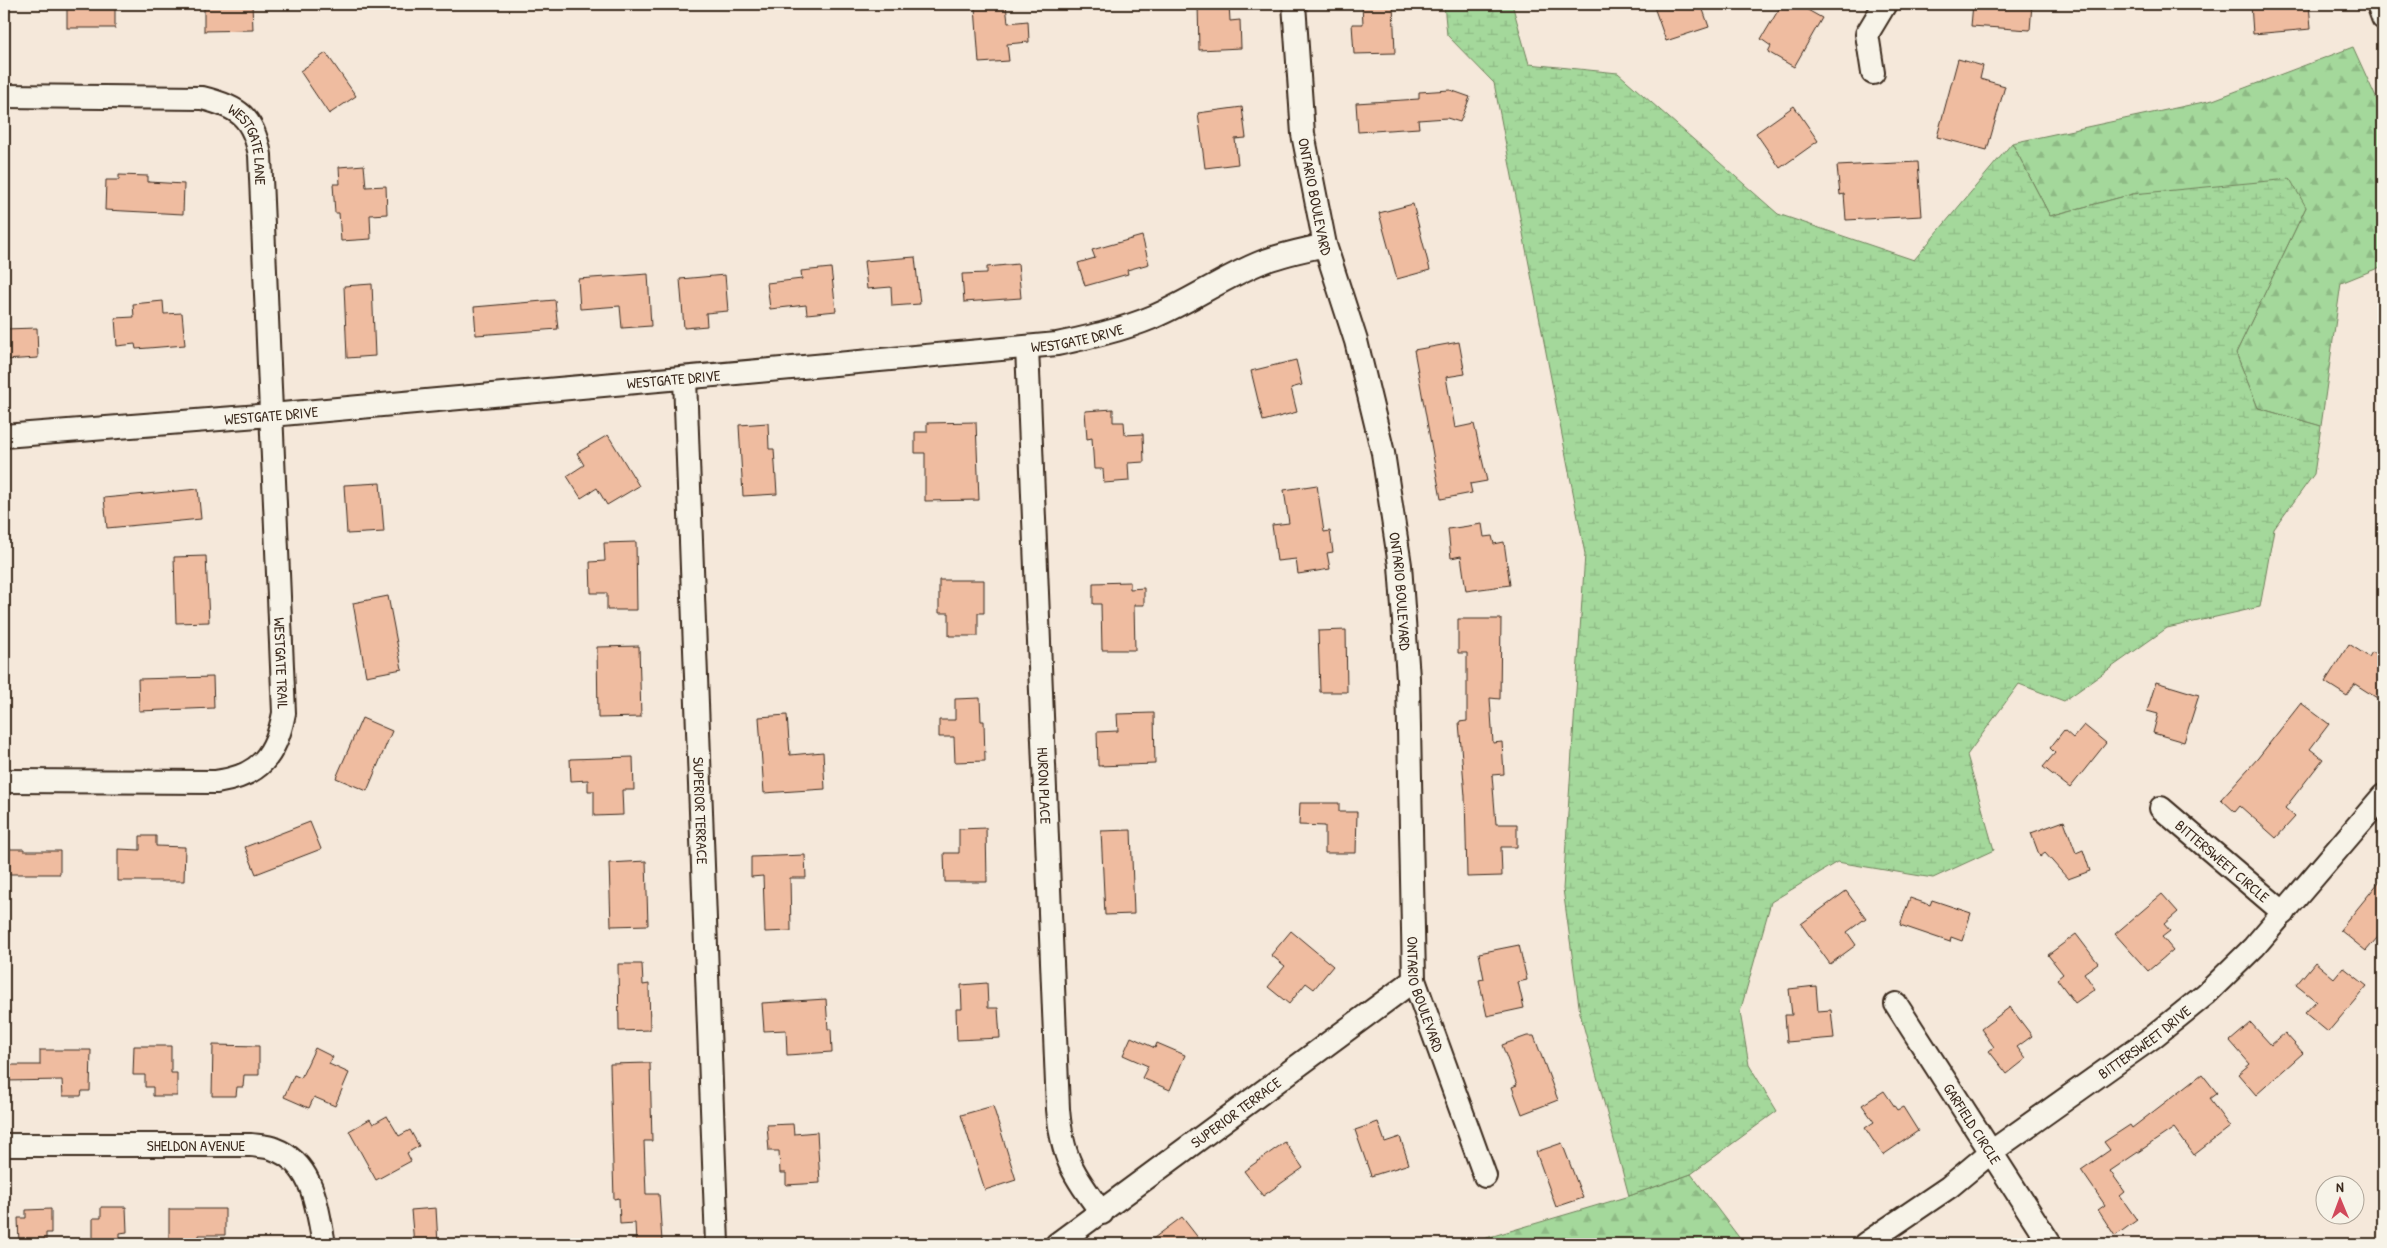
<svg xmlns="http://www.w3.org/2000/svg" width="2387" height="1248" viewBox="0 0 2387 1248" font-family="'Patrick Hand',sans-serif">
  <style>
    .forest { fill: url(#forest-firs); stroke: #70815c }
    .wetland { fill: url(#wetland-marsh); stroke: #70815c }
    .building { fill: #efbca0; stroke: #3b2a1e }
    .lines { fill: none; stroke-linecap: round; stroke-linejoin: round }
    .street-casing { stroke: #3b2a1e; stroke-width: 26 }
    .street { stroke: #f7f3e8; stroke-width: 22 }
    .labels { text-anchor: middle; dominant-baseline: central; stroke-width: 5; stroke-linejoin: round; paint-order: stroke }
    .street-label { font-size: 15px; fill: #3b2a1e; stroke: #f7f3e8 }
  </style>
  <defs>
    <pattern id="forest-firs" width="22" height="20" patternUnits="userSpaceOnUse" patternTransform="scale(1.25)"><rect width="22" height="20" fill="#a4d89b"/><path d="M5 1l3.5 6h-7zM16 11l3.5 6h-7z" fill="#8eba85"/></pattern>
    <pattern id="wetland-marsh" width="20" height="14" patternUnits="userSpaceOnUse" patternTransform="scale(1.25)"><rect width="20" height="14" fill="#a4d89b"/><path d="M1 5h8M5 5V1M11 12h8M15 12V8" fill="none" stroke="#8eba85"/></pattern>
  </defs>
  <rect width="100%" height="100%" fill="#f5e8da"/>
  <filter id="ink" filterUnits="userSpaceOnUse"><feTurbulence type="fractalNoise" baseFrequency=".02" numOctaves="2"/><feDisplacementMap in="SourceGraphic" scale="10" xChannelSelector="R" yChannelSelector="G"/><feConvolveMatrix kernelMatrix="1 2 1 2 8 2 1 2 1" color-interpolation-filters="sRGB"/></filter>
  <g filter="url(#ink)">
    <g class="forest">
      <path d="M 2353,47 L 2383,113 L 2383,266 L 2341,283 L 2321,426 L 2258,408 L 2236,353 L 2306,207 L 2133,194 L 2050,216 L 2012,143 L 2213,100 Z"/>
      <path d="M 1691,1174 L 1744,1244 L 1466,1244 L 1629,1196 Z"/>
    </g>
    <path class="wetland" d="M 1444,4 L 1512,4 L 1529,64 L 1618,73 L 1778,214 L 1914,260 L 2012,143 L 2050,216 L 2133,194 L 2290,179 L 2306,207 L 2236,353 L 2258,408 L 2321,426 L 2314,474 L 2274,529 L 2260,607 L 2167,628 L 2064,701 L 2019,684 L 1967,755 L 1994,850 L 1933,878 L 1837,862 L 1771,902 L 1740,1012 L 1749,1065 L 1777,1111 L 1691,1174 L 1629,1196 L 1580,1013 L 1563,889 L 1585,554 L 1494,83 L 1447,35 Z"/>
    <g class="building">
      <rect x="67" y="4" width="48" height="24"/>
      <path d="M 204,4 L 252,4 L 253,30 L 204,31 Z"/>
      <path d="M 1198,4 L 1229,4 L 1230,21 L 1240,20 L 1241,48 L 1199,50 Z"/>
      <path d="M 1362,4 L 1393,4 L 1395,53 L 1354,54 L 1352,24 L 1363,24 Z"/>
      <path d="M 1653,4 L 1701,4 L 1709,27 L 1666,41 Z"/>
      <path d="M 1782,4 L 1797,4 L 1822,18 L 1794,67 L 1768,52 L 1771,46 L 1761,39 Z"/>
      <path d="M 1973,4 L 2032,4 L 2030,30 L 1971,26 Z"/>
      <path d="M 2251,4 L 2309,4 L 2311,29 L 2253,34 Z"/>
      <path d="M 1006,5 L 1008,23 L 1028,21 L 1029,42 L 1007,44 L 1009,61 L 979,63 L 975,7 Z"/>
      <path d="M 326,53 L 356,96 L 329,114 L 300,71 Z"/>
      <path d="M 1958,59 L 1983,66 L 1980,79 L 2005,86 L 1987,150 L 1937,137 Z"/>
      <path d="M 1450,90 L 1470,97 L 1460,122 L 1447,118 L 1418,120 L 1419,128 L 1358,132 L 1356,103 L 1419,99 L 1419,92 Z"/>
      <path d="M 1794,106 L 1818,141 L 1780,168 L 1756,133 Z"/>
      <path d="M 1242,107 L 1246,138 L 1235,139 L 1238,164 L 1205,168 L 1198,113 Z"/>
      <path d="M 1918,162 L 1922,216 L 1846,220 L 1844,194 L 1840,195 L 1837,166 Z"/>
      <path d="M 364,165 L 366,187 L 386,186 L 387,214 L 370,215 L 371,239 L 341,241 L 339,213 L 335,213 L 333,184 L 340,184 L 339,167 Z"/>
      <path d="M 119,175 L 148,176 L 148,182 L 184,184 L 183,214 L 105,210 L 106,180 L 119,180 Z"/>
      <path d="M 1413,204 L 1430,270 L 1397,279 L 1379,213 Z"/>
      <path d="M 1142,236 L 1149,264 L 1127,270 L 1128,274 L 1085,286 L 1078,263 L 1095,258 L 1092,250 Z"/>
      <path d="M 915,257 L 920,304 L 892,306 L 891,287 L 867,289 L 864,261 Z"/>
      <path d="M 1018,264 L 1021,298 L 964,302 L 962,274 L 987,273 L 987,267 Z"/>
      <path d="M 831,268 L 836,311 L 807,314 L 806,305 L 770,309 L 767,283 L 802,279 L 801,271 Z"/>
      <path d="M 648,274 L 651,326 L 622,328 L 620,306 L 580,309 L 578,279 Z"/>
      <path d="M 725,275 L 728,311 L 706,313 L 707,326 L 684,328 L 680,279 Z"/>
      <path d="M 372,284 L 375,356 L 347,358 L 344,286 Z"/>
      <path d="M 555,300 L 558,329 L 476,335 L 474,307 Z"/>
      <path d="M 163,301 L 164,314 L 182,313 L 185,345 L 136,349 L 135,344 L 117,346 L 115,318 L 134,317 L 133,304 Z"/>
      <path d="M 37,328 L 38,358 L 4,360 L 4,329 Z"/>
      <path d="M 1459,342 L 1465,374 L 1446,377 L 1455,428 L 1474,424 L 1487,481 L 1470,484 L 1472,493 L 1441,499 L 1414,350 Z"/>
      <path d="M 1296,360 L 1302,385 L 1291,388 L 1297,412 L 1263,421 L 1251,371 Z"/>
      <path d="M 1113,409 L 1113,422 L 1124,422 L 1125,435 L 1143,434 L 1144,462 L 1128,463 L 1129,481 L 1104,483 L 1103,469 L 1094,469 L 1092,438 L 1087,439 L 1085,411 Z"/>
      <path d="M 976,422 L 979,500 L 925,501 L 925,453 L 915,453 L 915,432 L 927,432 L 927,423 Z"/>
      <path d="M 768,423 L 769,449 L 774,449 L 777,494 L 743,496 L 739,425 Z"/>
      <path d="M 608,435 L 639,486 L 607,505 L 597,488 L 581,498 L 567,476 L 584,465 L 577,453 Z"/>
      <path d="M 380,483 L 384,532 L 347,534 L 344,485 Z"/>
      <path d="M 1317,485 L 1324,532 L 1330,531 L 1333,552 L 1327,553 L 1330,569 L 1298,574 L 1296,559 L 1277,561 L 1272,525 L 1289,523 L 1284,490 Z"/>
      <path d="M 198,489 L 201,519 L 107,528 L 104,498 Z"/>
      <path d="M 1482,524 L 1484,537 L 1492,536 L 1494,544 L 1504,542 L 1510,585 L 1466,591 L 1461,556 L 1451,558 L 1448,529 Z"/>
      <path d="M 636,542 L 637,610 L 607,610 L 607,593 L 591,593 L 590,562 L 605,561 L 604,543 Z"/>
      <path d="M 206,556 L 209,622 L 176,623 L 174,557 Z"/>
      <path d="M 939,580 L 984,580 L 984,613 L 978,613 L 978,636 L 949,636 L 949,613 L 939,613 Z"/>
      <path d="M 1130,582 L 1130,589 L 1144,588 L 1144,605 L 1134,605 L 1135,650 L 1102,650 L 1101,604 L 1093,604 L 1093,583 Z"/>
      <path d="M 388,596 L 402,669 L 366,676 L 353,603 Z"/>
      <path d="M 1458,619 L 1501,619 L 1500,699 L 1490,698 L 1493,743 L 1502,742 L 1504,774 L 1492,775 L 1496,824 L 1517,824 L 1517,847 L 1501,847 L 1502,876 L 1467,877 L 1465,796 L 1459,722 L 1467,721 L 1467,653 L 1458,653 Z"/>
      <path d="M 1346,630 L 1347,692 L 1320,692 L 1318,631 Z"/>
      <path d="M 2349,644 L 2369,657 L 2372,652 L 2383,659 L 2383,688 L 2377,698 L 2355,684 L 2347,696 L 2325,682 Z"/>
      <path d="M 639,646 L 641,717 L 598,718 L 597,647 Z"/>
      <path d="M 213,677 L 214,708 L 139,711 L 138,679 Z"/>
      <path d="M 2156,682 L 2199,695 L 2184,742 L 2153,733 L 2158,714 L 2147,711 Z"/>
      <path d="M 980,698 L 981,721 L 984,721 L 985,761 L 955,762 L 954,737 L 939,737 L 939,720 L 955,720 L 955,699 Z"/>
      <path d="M 2301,703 L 2329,724 L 2310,749 L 2323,759 L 2285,808 L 2295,817 L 2276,838 L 2240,806 L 2235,812 L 2221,799 L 2258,758 Z"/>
      <path d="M 1154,713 L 1155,764 L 1098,766 L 1097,732 L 1118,731 L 1117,714 Z"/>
      <path d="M 787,715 L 790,755 L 823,752 L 825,789 L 764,793 L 759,717 Z"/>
      <path d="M 362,718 L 392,731 L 367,791 L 336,778 Z"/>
      <path d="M 2084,725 L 2106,743 L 2070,788 L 2043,767 L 2055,753 L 2050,748 L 2064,730 L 2073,738 Z"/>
      <path d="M 633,757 L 634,790 L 622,790 L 623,815 L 594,816 L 594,791 L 588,791 L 588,780 L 571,781 L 570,759 Z"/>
      <path d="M 1300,803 L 1339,803 L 1339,812 L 1357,812 L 1356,853 L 1325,853 L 1325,826 L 1299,825 Z"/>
      <path d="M 2064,821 L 2076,853 L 2083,850 L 2090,871 L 2068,879 L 2045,853 L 2040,857 L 2031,833 Z"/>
      <path d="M 310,822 L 321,849 L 256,874 L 245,847 Z"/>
      <path d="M 986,828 L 987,882 L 945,882 L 944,853 L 959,853 L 959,829 Z"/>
      <path d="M 1131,830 L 1134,914 L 1105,915 L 1101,831 Z"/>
      <path d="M 140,836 L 156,836 L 156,846 L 185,847 L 184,881 L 118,881 L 118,849 L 140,850 Z"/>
      <path d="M 4,849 L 24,849 L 24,851 L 60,851 L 60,874 L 4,874 Z"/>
      <path d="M 805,855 L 806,878 L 790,878 L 791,931 L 765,932 L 763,876 L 751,877 L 751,857 Z"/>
      <path d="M 646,861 L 648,925 L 611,926 L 609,863 Z"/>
      <path d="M 2383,877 L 2383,931 L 2366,951 L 2340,930 Z"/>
      <path d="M 1846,891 L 1866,918 L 1847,932 L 1856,945 L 1830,964 L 1801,924 Z"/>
      <path d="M 2162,894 L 2178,912 L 2164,924 L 2170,931 L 2162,937 L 2173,950 L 2148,971 L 2115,934 Z"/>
      <path d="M 1910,898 L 1930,905 L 1932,900 L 1971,913 L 1962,941 L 1951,937 L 1950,942 L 1900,925 Z"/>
      <path d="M 1291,931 L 1333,966 L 1314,989 L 1306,983 L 1289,1004 L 1268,987 L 1285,966 L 1271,955 Z"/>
      <path d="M 2076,934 L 2098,963 L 2084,973 L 2095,989 L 2075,1003 L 2057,979 L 2063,974 L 2048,955 Z"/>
      <path d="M 1519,945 L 1527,980 L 1518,982 L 1524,1008 L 1487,1016 L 1479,980 L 1484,979 L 1479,953 Z"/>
      <path d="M 2315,962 L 2334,978 L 2343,967 L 2367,986 L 2328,1032 L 2305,1013 L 2316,1001 L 2296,985 Z"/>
      <path d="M 618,964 L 642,964 L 643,985 L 649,984 L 650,1030 L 619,1031 Z"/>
      <path d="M 987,983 L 988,1008 L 998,1008 L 1000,1038 L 957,1040 L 956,1009 L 962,1009 L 961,985 Z"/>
      <path d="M 1816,986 L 1818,1011 L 1831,1010 L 1834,1038 L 1787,1042 L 1785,1015 L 1792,1015 L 1789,989 Z"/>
      <path d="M 826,999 L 828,1029 L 831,1029 L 832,1052 L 787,1055 L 786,1030 L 764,1031 L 762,1003 Z"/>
      <path d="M 2010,1007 L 2032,1036 L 2017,1047 L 2026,1059 L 2007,1074 L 1989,1051 L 1994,1047 L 1981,1029 Z"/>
      <path d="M 2251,1023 L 2271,1045 L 2285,1033 L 2303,1053 L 2256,1095 L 2238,1074 L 2250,1064 L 2230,1041 Z"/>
      <path d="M 1527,1036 L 1534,1036 L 1558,1100 L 1522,1114 L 1512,1087 L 1517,1085 L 1502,1045 Z"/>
      <path d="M 1131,1037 L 1155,1048 L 1157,1043 L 1185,1055 L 1170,1090 L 1142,1078 L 1148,1066 L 1123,1055 Z"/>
      <path d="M 213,1045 L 259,1046 L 259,1075 L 244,1075 L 243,1087 L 237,1087 L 236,1096 L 212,1096 Z"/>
      <path d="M 134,1046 L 171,1046 L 171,1073 L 177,1073 L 177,1096 L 153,1096 L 153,1087 L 145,1087 L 145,1075 L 133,1075 Z"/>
      <path d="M 315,1048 L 333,1057 L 329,1064 L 349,1073 L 335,1106 L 314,1097 L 309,1108 L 284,1097 L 294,1075 L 301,1078 Z"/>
      <path d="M 40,1050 L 91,1050 L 90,1091 L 82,1091 L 81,1096 L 63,1096 L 62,1080 L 4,1081 L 4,1065 L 40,1065 Z"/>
      <path d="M 650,1063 L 652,1141 L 644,1141 L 646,1194 L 659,1194 L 662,1242 L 636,1243 L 635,1223 L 620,1224 L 619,1198 L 614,1199 L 610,1064 Z"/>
      <path d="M 2202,1074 L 2217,1093 L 2209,1099 L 2230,1127 L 2194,1155 L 2174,1128 L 2110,1171 L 2125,1192 L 2120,1196 L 2137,1220 L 2115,1236 L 2098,1210 L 2105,1205 L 2081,1170 L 2110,1150 L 2104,1142 L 2130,1125 L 2132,1128 Z"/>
      <path d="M 1884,1091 L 1897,1110 L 1903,1107 L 1918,1131 L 1883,1155 L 1865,1128 L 1874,1122 L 1862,1105 Z"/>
      <path d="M 993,1106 L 1016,1180 L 985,1190 L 961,1115 Z"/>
      <path d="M 387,1116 L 399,1136 L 410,1130 L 419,1146 L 407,1153 L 411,1161 L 376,1180 L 349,1131 L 370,1119 L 373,1124 Z"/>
      <path d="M 1378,1122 L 1385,1142 L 1400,1137 L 1409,1164 L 1371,1176 L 1355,1130 Z"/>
      <path d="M 793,1124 L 794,1134 L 817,1132 L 820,1183 L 786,1185 L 786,1173 L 780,1173 L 779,1151 L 769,1151 L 767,1125 Z"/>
      <path d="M 1285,1142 L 1303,1168 L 1263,1196 L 1244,1171 Z"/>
      <path d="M 1562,1143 L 1583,1198 L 1556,1207 L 1536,1152 Z"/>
      <path d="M 101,1207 L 126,1207 L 127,1232 L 120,1233 L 120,1244 L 93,1244 L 93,1218 L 101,1218 Z"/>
      <path d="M 436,1208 L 438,1244 L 414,1244 L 411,1210 Z"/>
      <path d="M 51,1209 L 51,1233 L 46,1233 L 46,1244 L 19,1244 L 18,1218 L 26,1218 L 26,1210 Z"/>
      <path d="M 169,1209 L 225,1209 L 225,1235 L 199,1235 L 199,1244 L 169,1244 Z"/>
      <path d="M 1182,1217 L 1203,1244 L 1146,1244 Z"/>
    </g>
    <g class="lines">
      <defs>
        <g id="street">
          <path id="s1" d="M 1294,4 L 1303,134 L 1325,245 L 1356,341 L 1383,453 L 1400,565 L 1408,678 L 1414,980 L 1485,1176"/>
          <path d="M 2378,4 L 2383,18"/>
          <path d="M 1873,73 L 1867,34 L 1885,4"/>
          <path id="s2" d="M 4,96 L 202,98 C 239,107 253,117 260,155 L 284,713 C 276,755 260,776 216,782 L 4,781"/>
          <path id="s3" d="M 1027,347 L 1058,1109 C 1062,1158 1073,1174 1102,1213"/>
          <path id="s4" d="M 685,379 L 717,1244"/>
          <path id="s5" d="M 4,436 L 271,415 L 1057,344 C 1090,337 1122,330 1153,317 C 1191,301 1224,277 1262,262 C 1282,254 1304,250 1325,245"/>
          <path id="s6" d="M 2161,808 L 2284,913"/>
          <path id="s7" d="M 1896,1004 L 2050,1244"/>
          <path id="s8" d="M 4,1145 L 251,1145 C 258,1146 268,1146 274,1149 C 314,1164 317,1208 324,1244"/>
          <path id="s9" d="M 1057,1244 L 1414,980"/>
          <path id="s10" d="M 1865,1244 L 1949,1187 L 1991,1152 L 2153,1037 L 2206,994 L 2254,947 L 2383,796"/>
        </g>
      </defs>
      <use href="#street" class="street-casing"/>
      <use href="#street" class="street"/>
    </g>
  </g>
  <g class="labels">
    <g class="street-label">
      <text stroke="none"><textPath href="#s2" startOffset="272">WESTGATE LANE</textPath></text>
      <text stroke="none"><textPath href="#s1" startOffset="194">ONTARIO BOULEVARD</textPath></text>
      <text stroke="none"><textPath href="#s5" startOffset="1078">WESTGATE DRIVE</textPath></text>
      <text stroke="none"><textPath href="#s5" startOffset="672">WESTGATE DRIVE</textPath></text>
      <text stroke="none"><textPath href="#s5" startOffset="268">WESTGATE DRIVE</textPath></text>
      <text stroke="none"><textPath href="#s1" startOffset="599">ONTARIO BOULEVARD</textPath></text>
      <text stroke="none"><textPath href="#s2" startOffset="795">WESTGATE TRAIL</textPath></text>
      <text stroke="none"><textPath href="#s3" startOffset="439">HURON PLACE</textPath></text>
      <text stroke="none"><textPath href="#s4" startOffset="432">SUPERIOR TERRACE</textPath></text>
      <text stroke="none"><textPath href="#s6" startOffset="81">BITTERSWEET CIRCLE</textPath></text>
      <text stroke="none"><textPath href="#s1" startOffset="1004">ONTARIO BOULEVARD</textPath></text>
      <text stroke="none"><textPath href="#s10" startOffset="345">BITTERSWEET DRIVE</textPath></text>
      <text stroke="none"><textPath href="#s9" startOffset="222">SUPERIOR TERRACE</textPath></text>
      <text stroke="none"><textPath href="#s7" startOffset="142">GARFIELD CIRCLE</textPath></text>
      <text stroke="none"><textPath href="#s8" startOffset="192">SHELDON AVENUE</textPath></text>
    </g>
  </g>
  <rect width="2387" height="1248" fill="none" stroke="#f7f3e8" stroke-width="20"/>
  <rect x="10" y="10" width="2367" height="1228" fill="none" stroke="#3b2a1e" stroke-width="2" filter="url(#ink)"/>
  <g transform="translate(2340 1200) rotate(359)"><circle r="24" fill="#f7f3e8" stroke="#aca397"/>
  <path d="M0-4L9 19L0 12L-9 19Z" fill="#d1495b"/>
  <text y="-8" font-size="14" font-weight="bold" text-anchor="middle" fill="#3b2a1e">N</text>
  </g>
</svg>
